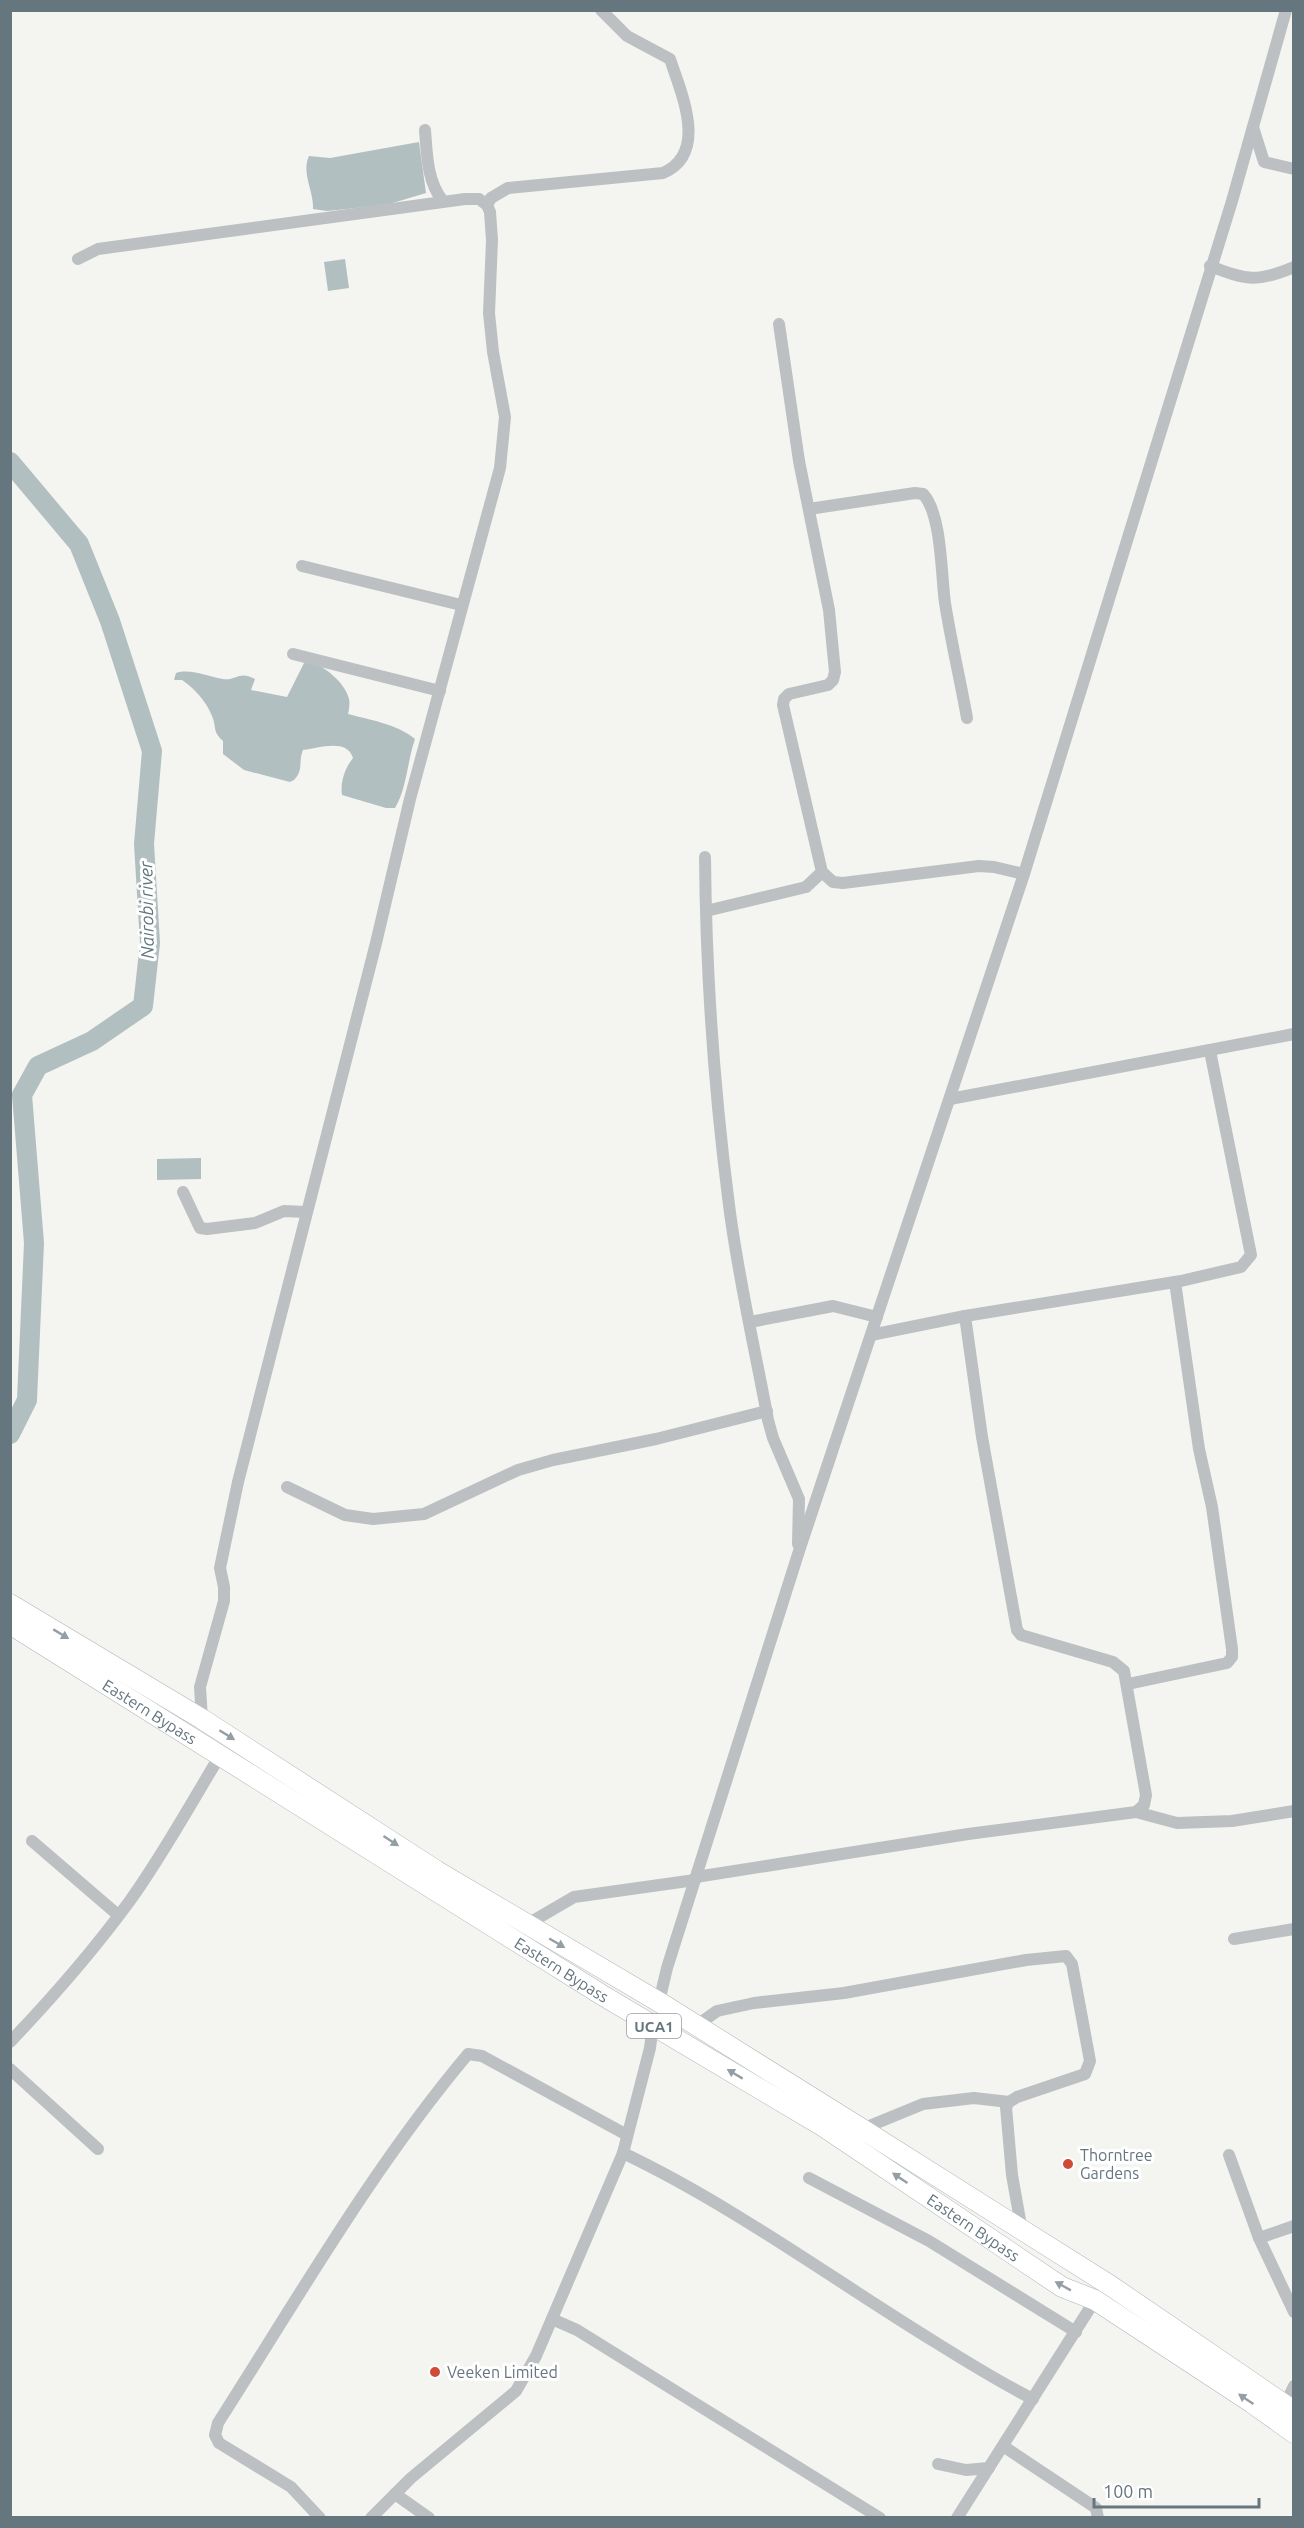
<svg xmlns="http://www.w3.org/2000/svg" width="1304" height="2528" viewBox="0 0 1304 2528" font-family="Ubuntu,sans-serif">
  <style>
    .water { fill: #b2bfc1 }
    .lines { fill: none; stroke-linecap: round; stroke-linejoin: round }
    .river { stroke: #b2bfc1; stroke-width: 20 }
    .primary-casing { stroke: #b0b4b7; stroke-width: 21 }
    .minor { stroke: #bcc0c3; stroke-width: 12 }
    .primary { stroke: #fff; stroke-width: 20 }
    .oneway { fill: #949fa5 }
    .poi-dot { fill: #d04a35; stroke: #fff; stroke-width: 2 }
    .labels { text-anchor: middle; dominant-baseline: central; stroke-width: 6; stroke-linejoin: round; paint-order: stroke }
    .shield { fill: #fff; stroke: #949fa5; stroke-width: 1.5 }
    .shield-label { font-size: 15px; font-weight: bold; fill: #66767f }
    .street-label { font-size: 16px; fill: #66767f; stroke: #fff }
    .poi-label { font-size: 16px; fill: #66767f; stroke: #fff; text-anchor: start }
    .water-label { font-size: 18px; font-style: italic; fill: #62777c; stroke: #fff }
  </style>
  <rect width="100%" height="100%" fill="#f4f4f1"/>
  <g class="water">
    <path d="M 419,142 L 426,193 L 386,205 L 327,211 L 313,209 C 314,191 301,173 309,156 L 330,158 Z"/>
    <path d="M 345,259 L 349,288 L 328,291 L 324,262 Z"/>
    <path d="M 305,661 C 322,663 345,682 349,699 C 350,703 349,710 348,714 C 370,720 397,724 415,739 C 407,762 407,788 395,808 L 386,808 L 342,795 C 340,782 345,768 353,758 C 347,738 319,748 303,750 C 298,761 304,770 294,780 L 290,782 L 244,770 L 223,754 L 223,741 C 212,731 217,728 212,716 C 206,701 195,689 182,680 L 174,680 L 176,673 C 190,668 210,677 223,679 C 236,681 239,670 255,679 L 251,690 L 287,697 Z"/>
    <path d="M 201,1158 L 201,1179 L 157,1180 L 157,1159 Z"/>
  </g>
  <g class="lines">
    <path class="river" d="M 10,462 L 79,544 L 110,621 L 152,751 L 144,844 L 150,943 L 143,1006 L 92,1041 L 38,1066 L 22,1095 L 34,1243 L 27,1400 L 10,1434"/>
    <defs>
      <g id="primary">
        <path d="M 10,1604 L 202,1719 L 437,1871 L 659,2002 L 862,2129 L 1111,2286 L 1294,2411"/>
        <path id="s1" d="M 10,1624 L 602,1995 L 824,2127 L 1062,2287 L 1095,2300 L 1252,2403 L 1294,2433"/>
      </g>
    </defs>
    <use href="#primary" class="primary-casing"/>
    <g class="minor">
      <path d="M 1253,127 L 1264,162 L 1294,169"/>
      <path d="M 425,130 C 427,154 427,182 443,201"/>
      <path d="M 487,205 L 491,198 L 508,188 L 663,173 C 709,153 681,93 670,59 L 627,36 L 601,10"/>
      <path d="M 78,259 L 98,249 L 465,199 L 479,199 L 487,205 L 490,212 L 492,240 L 489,313 L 493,352 L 505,417 L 500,468 L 410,799 L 376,943 L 238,1482 L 220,1568 L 224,1587 L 224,1601 L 200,1687 L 202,1719"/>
      <path d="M 1210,266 C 1246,280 1257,283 1294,267"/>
      <path d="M 779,324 L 799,461 L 829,610 L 835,672 L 833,680 L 828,685 L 789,694 L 784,699 L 783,705 L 822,872 L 833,882 L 843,883 L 979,866 L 994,867 L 1024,874"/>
      <path d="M 809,509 L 915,493 L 923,494 C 942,514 941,575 945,603 C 951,641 960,679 967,718"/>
      <path d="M 302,566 L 461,605"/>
      <path d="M 293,654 L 440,691"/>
      <path d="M 705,857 C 706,974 714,1089 729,1205 C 738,1277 755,1349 768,1420 L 773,1438 L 799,1499 L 798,1544"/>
      <path d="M 706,911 L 806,887 L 822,872"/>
      <path d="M 950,1099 L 1294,1034"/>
      <path d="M 183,1192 L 200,1228 L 207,1229 L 255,1223 L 284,1211 L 306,1212"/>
      <path d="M 750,1322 L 833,1306 L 877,1317"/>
      <path d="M 871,1335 L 965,1316 L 1181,1281 L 1241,1267 L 1251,1255 L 1210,1051"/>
      <path d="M 287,1487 L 345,1515 L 373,1519 L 424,1514 L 518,1470 L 553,1460 L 656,1439 L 767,1411"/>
      <path d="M 1128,1684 L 1227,1663 L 1232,1657 L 1232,1649 L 1212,1507 L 1199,1449 L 1175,1282"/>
      <path d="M 1136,1812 L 1177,1823 L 1232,1821 L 1294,1811"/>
      <path d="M 32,1841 L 118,1915"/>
      <path d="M 696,1877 L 968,1834 L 1136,1812 L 1144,1805 L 1146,1795 L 1124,1671 L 1113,1662 L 1021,1635 L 1017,1630 L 982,1437 L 965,1316"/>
      <path d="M 526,1925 L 574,1897 L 695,1880"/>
      <path d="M 1234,1939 L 1294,1929"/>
      <path d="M 659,2002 L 667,1968 L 799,1551 L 1024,874 L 1232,201 L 1286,10"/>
      <path d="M 696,2026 L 717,2011 L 754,2003 L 844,1993 L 1026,1960 L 1066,1956 L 1072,1964 L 1090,2061 L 1085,2074 L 1017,2097 L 1009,2102 L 1006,2107 L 1012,2175 L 1022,2231"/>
      <path d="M 10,2042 C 52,1998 93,1951 129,1902 C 163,1855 191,1803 221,1754"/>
      <path d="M 10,2069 L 98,2149"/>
      <path d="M 862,2129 L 923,2104 L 974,2098 L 1009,2102"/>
      <path d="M 623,2153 C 732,2205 831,2278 935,2342 C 967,2362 999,2382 1033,2399"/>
      <path d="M 1229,2155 L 1259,2238 L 1294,2312"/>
      <path d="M 809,2178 L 929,2241 L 1076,2332"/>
      <path d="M 1259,2238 L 1294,2226"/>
      <path d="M 552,2319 L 577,2330 L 880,2518"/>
      <path d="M 1285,2405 L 1294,2386"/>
      <path d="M 1003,2446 L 1096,2508 L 1098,2518"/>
      <path d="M 938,2464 L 966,2470 L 989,2468"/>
      <path d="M 395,2494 L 429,2518"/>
      <path d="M 320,2518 L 291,2487 L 219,2443 L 215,2435 L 218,2423 C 298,2298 373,2167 468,2054 L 482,2056 L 627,2135"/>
      <path d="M 371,2518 L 411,2478 L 516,2391 L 536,2356 L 623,2153 L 650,2048 L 653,2025"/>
      <path d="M 957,2518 L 1095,2300"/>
    </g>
    <use href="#primary" class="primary"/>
  </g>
  <defs><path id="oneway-solid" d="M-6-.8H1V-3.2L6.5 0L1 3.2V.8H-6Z" transform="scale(1.5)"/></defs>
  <g class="oneway">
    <use href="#oneway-solid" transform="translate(61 1634) rotate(31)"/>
    <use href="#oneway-solid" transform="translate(227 1735) rotate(32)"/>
    <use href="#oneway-solid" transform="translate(391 1841) rotate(33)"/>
    <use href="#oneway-solid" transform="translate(557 1943) rotate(30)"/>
    <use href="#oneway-solid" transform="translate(735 2074) rotate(-149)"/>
    <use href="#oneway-solid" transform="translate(900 2178) rotate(-146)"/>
    <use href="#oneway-solid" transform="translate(1063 2286) rotate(-151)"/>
    <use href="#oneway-solid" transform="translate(1246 2399) rotate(-146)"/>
  </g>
  <g class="poi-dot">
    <circle cx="1068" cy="2164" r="6"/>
    <circle cx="435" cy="2372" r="6"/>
  </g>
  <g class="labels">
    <rect class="shield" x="627" y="2014" width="54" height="24" rx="4.5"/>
    <g class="shield-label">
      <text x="654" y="2026">UCA1</text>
    </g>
    <g class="street-label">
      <text stroke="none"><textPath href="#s1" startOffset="165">Eastern Bypass</textPath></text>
      <text stroke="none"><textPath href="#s1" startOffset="651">Eastern Bypass</textPath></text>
      <text stroke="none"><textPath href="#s1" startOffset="1137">Eastern Bypass</textPath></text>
    </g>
    <g class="poi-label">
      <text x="1080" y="2155">Thorntree<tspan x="1080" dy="18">Gardens</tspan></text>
      <text x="447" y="2372">Veeken Limited</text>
    </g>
    <g class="water-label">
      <text transform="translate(146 910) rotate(-91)">Nairobi river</text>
    </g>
  </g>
  <rect width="1304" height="2528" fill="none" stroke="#66767f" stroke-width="24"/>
  <path d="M1094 2498v9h165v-9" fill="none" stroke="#66767f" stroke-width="3"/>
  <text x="1103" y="2498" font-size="18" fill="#66767f" stroke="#ffffff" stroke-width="4.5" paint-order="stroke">100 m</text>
</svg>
